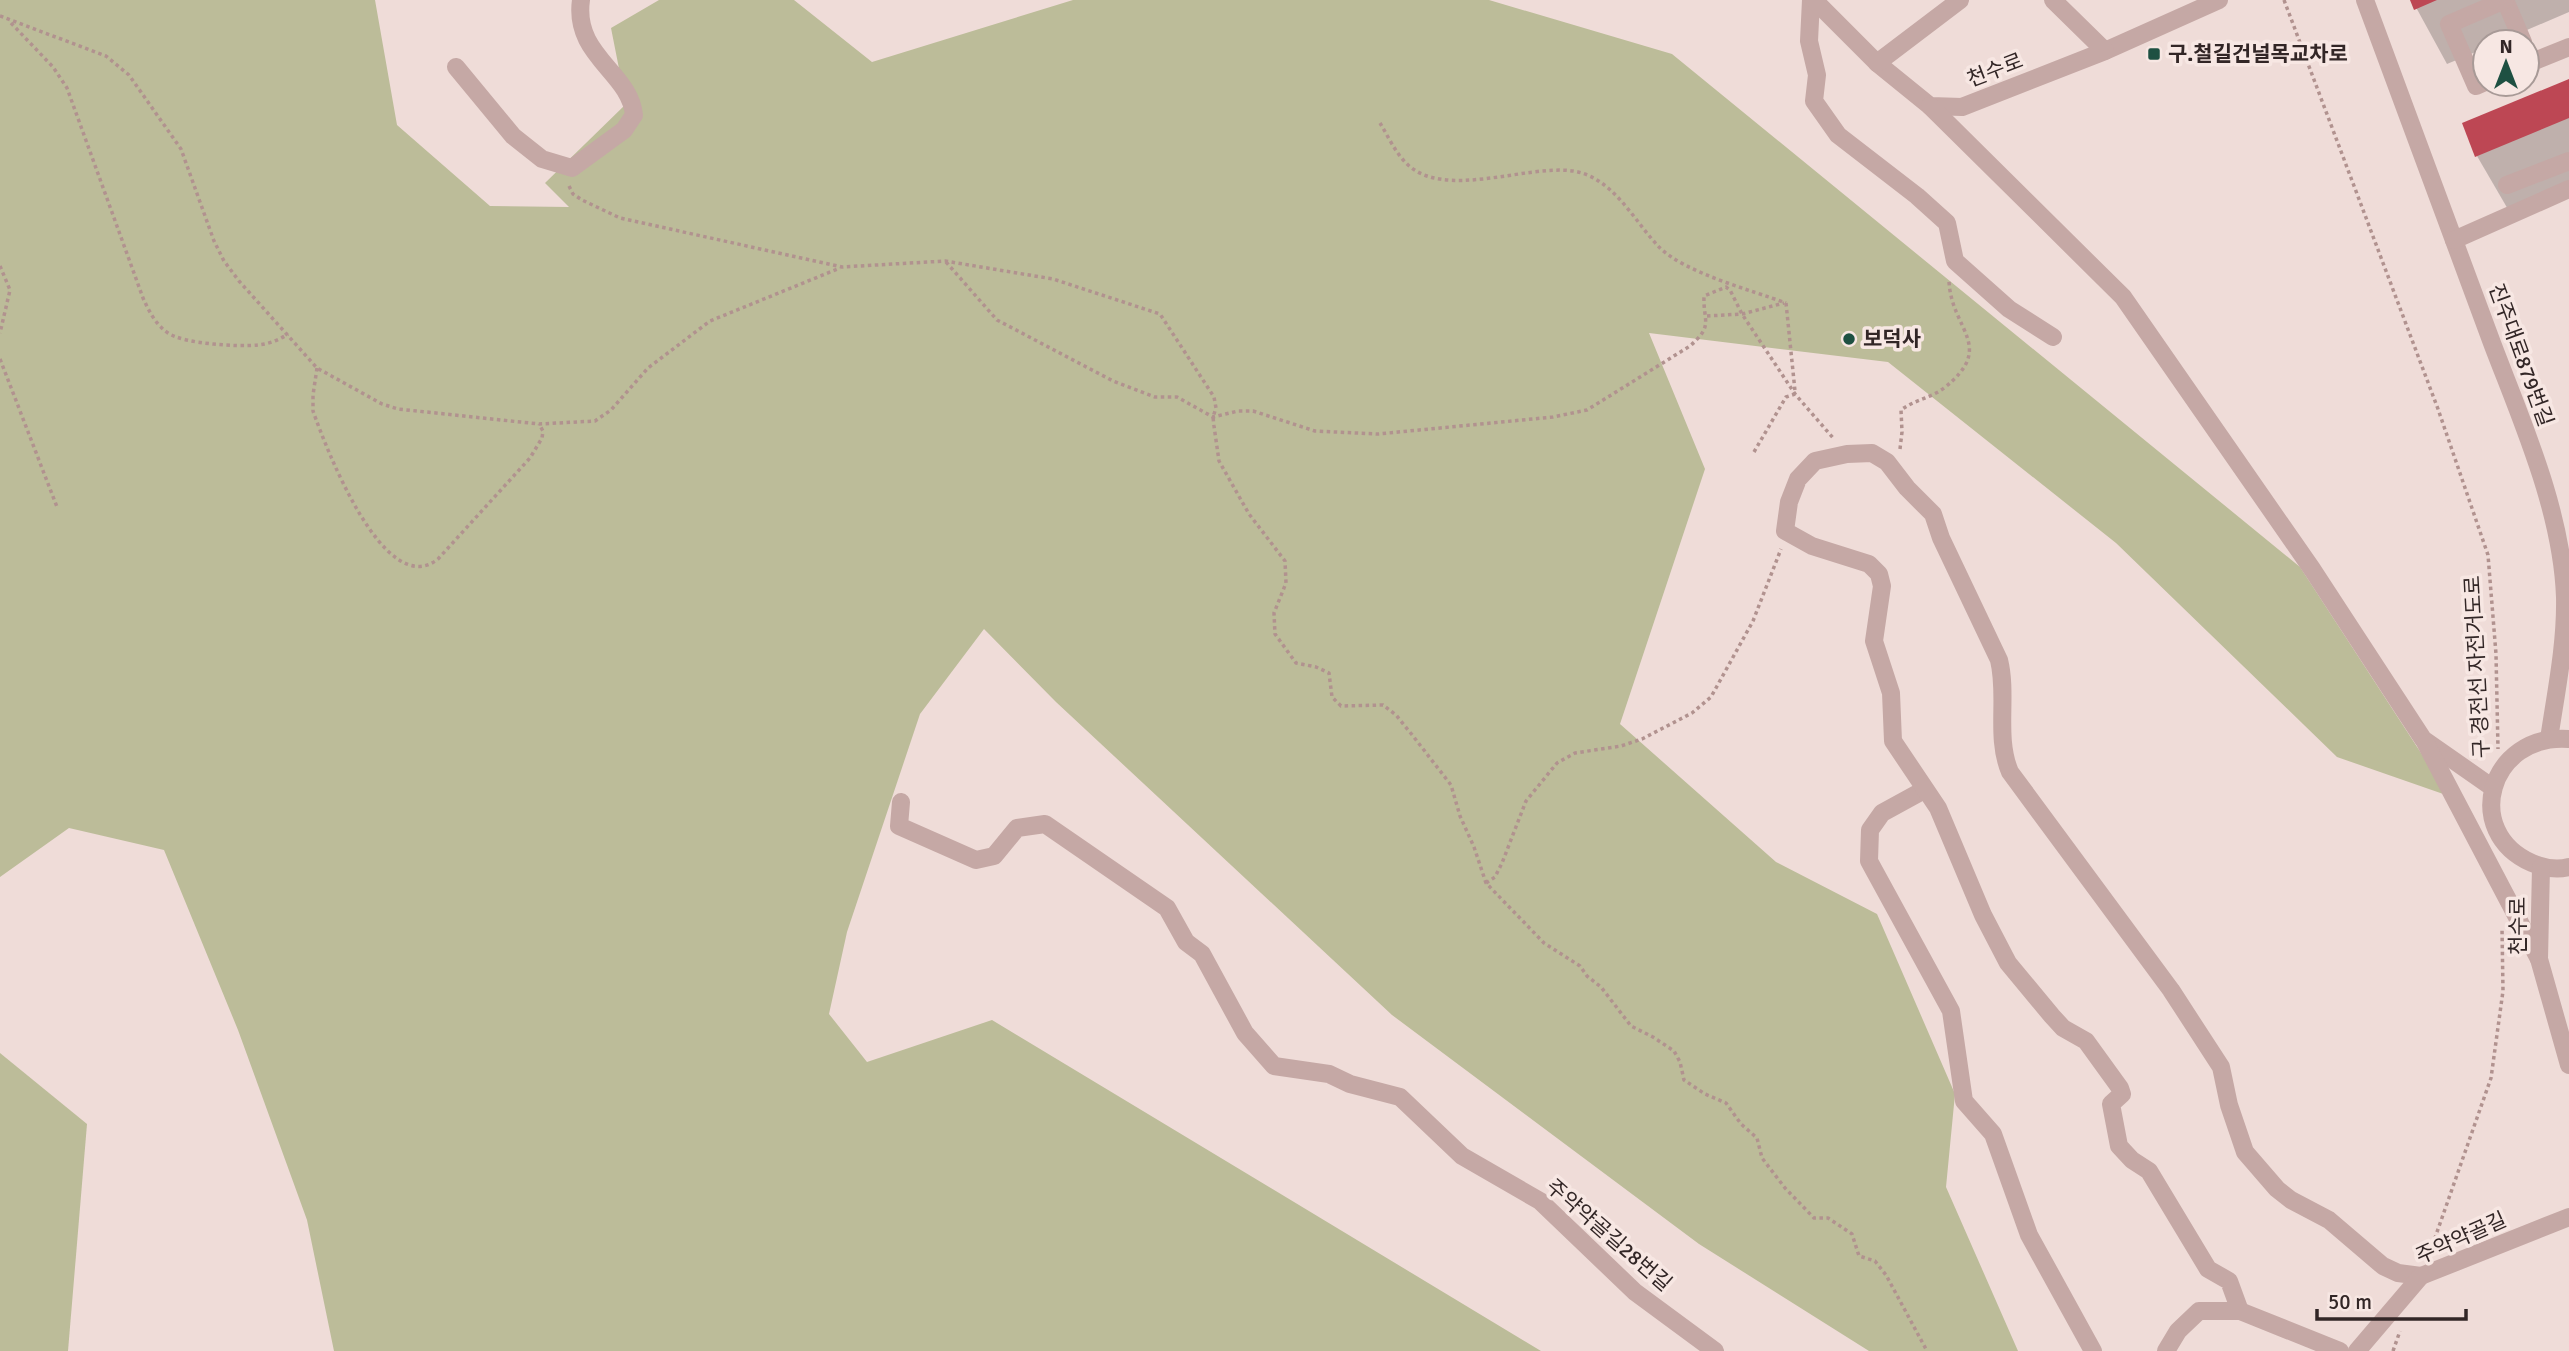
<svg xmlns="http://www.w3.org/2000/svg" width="2569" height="1351" viewBox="0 0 2569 1351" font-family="Signika,'Noto Sans KR',sans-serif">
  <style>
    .green { fill: #bcbc99 }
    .shadow { fill: #0003 }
    .building { fill: #bd4754 }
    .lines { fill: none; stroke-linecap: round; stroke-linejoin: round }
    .path { stroke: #b1928f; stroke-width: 3.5; stroke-dasharray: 3.5 3.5; stroke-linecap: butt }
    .minor { stroke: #c5a8a5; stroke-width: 18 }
    .poi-dot { fill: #1e5042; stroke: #f7e7e3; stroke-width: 2.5 }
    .labels { text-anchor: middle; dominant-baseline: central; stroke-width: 7; stroke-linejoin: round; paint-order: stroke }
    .poi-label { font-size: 21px; font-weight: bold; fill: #322626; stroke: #f7e7e3; text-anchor: start }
    .street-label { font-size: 21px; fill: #322626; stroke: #f7e7e3 }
  </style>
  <rect width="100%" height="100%" fill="#efdcd8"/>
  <g class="green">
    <path d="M 0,0 L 375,0 L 397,125 L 490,206 L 569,207 L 545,183 L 626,104 L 611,28 L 659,0 L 794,0 L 872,62 L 1073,0 L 1489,0 L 1672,54 L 2300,567 L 2449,796 L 2337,757 L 2116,543 L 1888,362 L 1649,333 L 1705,469 L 1620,724 L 1776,862 L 1877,914 L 1955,1094 L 1946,1187 L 2018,1351 L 1869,1351 L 1699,1244 L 1392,1015 L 1056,702 L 984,629 L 920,714 L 847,932 L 829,1014 L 867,1062 L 992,1020 L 1541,1351 L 334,1351 L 307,1220 L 238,1030 L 164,850 L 69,828 L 0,877 Z"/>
    <path d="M 0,1053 L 87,1124 L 68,1351 L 0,1351 Z"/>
  </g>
  <g class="shadow">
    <path d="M 2412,0 L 2569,0 L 2569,12 L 2499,42 L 2485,42 L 2485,48 L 2447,64 Z"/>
    <path d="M 2569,81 L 2569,186 L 2509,211 L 2477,156 Z"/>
  </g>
  <g class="building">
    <path d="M 2410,0 L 2437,0 L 2414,10 Z"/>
    <path d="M 2569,79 L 2569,118 L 2475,157 L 2462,123 Z"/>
  </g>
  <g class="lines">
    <g class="path">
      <path d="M 2284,0 L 2438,409 L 2488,555 L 2496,654 L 2498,749"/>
      <path d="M 0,16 L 106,56 L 129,75 L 181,149 L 214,241 L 224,261 L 239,281 L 317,368 L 382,404 L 398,409 L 539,424 L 595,421 L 611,410 L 648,368 L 710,321 L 840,268"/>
      <path d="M 11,23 L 53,67 L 67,88 L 143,298 C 149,311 155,324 168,333 C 184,344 238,347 258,345 C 269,344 279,340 288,334"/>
      <path d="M 1380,123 C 1388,136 1395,152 1406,163 C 1443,201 1526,164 1573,171 C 1613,177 1634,221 1659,247 C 1685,273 1751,290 1786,303"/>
      <path d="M 569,186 L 573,194 L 582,200 L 620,218 L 842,267 L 945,261 L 1053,279 L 1160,314 L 1214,397 L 1216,408 L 1213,417 L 1214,426 L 1219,461 L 1249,514 L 1285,561 L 1286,583 L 1274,613 L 1275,634 L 1296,663 L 1316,667 L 1329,673 L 1332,697 L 1341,706 L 1383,705 L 1396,715 L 1413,736 L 1451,785 L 1460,816 L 1474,847 L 1486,883 L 1544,943 L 1580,966 L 1587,976 L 1601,987 L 1631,1026 L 1653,1037 L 1674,1051 L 1680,1062 L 1684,1080 L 1705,1094 L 1726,1103 L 1741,1124 L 1757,1138 L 1762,1158 L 1785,1188 L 1814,1218 L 1828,1218 L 1852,1234 L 1859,1256 L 1875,1261 L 1886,1275 L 1927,1351"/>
      <path d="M 946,262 L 997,320 L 1113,381 L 1155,397 L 1177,397 L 1213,417 L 1238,411 L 1253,411 L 1315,431 L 1378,434 L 1553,417 L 1587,410 L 1690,346 C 1714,325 1703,322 1704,296 L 1726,287 L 1730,290 L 1742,314 L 1795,394 L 1834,439"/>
      <path d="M 0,266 L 10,290 L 0,333"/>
      <path d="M 1786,303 L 1795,391"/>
      <path d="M 1707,316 L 1742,314 L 1784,303"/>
      <path d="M 0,359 L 57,507"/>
      <path d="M 317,368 L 313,395 L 313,411 C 325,445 384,602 438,559 L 530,458 L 542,438 L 543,431 L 539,424"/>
      <path d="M 1900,449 L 1902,432 L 1901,410 C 1914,400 1931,398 1944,388 C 1997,346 1951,330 1949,281"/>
      <path d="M 1754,452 L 1786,397 L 1795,394"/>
      <path d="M 1486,883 L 1495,877 L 1502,863 L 1526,801 L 1557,763 L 1575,753 L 1621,746 L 1642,739 L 1692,713 L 1711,697 L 1753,621 L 1781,549"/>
      <path d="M 2430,1252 L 2491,1078 L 2503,991 L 2502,928"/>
      <path d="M 2393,1351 L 2400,1331"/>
    </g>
    <g class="minor">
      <path d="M 1811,0 L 1809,41 L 1817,75 L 1814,101 L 1838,135 L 1917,196 L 1947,223 L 1955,261 L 2009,309 L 2053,337"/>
      <path d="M 1814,0 L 1877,63 L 1930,106 L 1962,107 L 2105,51 L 2219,0"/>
      <path d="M 2053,0 L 2105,51"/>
      <path d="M 2365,0 C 2407,114 2450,228 2492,343 C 2522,422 2562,511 2565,597 C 2566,644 2556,692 2549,739"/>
      <path d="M 2505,0 L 2523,42"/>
      <path d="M 1877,63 L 1960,0"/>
      <path d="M 2527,64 L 2569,47"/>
      <path d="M 456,67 L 513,136 L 542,159 L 572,168 L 624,130 L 634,115 C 630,72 573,56 581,0"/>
      <path d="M 2485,82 L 2476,86 L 2449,24 L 2505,0"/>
      <path d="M 1930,106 L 2123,297 L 2312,569 L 2423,739 L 2493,788"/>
      <path d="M 2507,185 L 2569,161"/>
      <path d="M 2454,240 L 2569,189"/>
      <path d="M 2569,739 C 2489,733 2461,832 2532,863 C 2544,868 2557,870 2569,867"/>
      <path d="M 2425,742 L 2539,959"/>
      <path d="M 1924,790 L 1882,813 L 1870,830 L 1869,861 L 1951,1011 L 1964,1101 L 1993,1134 L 2029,1235 L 2093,1351"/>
      <path d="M 901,802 L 899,826 L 976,860 L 994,856 L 1017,828 L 1045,824 L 1167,908 L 1186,942 L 1202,954 L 1245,1033 L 1274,1066 L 1329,1074 L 1350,1084 L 1400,1097 L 1462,1156 L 1540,1201 L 1635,1292 L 1715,1351"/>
      <path d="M 2541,867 L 2539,959 L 2569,1065"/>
      <path d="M 2240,1311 L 2229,1281 L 2208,1269 L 2149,1171 L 2132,1160 L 2119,1146 L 2111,1104 L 2122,1094 L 2120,1088 L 2086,1041 L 2063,1028 L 2052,1016 L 2008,963 L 1983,915 L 1938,808 L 1893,741 L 1891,693 L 1874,641 L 1882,586 L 1879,574 L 1869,564 L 1812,546 L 1785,531 L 1789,502 L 1798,479 L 1815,461 L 1847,454 L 1872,453 L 1887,462 L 1907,488 L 1933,514 L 1941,538 L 1999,660 C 2008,696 1995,737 2010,772 L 2171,990 L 2221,1067 L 2229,1105 L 2245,1152 L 2277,1189 L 2291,1200 L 2329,1220 L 2383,1266 L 2398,1273 L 2421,1276"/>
      <path d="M 2166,1351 L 2178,1331 L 2199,1311 L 2240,1311 L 2340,1351"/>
      <path d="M 2357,1351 L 2421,1276 L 2569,1217"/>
    </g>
  </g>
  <g class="poi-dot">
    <rect x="2147" y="47" width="14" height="14" rx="3.5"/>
    <circle cx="1849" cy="339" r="7"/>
  </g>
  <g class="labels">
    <g class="poi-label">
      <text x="2168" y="54">구.철길건널목교차로</text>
      <text x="1863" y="339">보덕사</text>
    </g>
    <g class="street-label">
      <text transform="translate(1995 70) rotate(-21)">천수로</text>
      <text transform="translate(2521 355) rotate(70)">진주대로879번길</text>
      <text transform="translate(2477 667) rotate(-93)">구 경전선 자전거도로</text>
      <text transform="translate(2518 926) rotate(-90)">천수로</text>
      <text transform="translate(1609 1235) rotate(41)">주약약골길28번길</text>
      <text transform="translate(2461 1238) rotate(-24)">주약약골길</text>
    </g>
  </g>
  <g transform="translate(2506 63)"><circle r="33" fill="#f7e7e3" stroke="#a89a97" stroke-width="2"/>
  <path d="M0-5L12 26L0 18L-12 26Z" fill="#1e5042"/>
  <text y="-10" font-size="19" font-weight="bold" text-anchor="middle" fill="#322626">N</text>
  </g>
  <path d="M2317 1309v10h149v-10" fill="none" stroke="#322626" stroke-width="3.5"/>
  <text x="2328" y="1309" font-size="21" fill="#322626" stroke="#f7e7e3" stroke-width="5" paint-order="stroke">50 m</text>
</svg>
